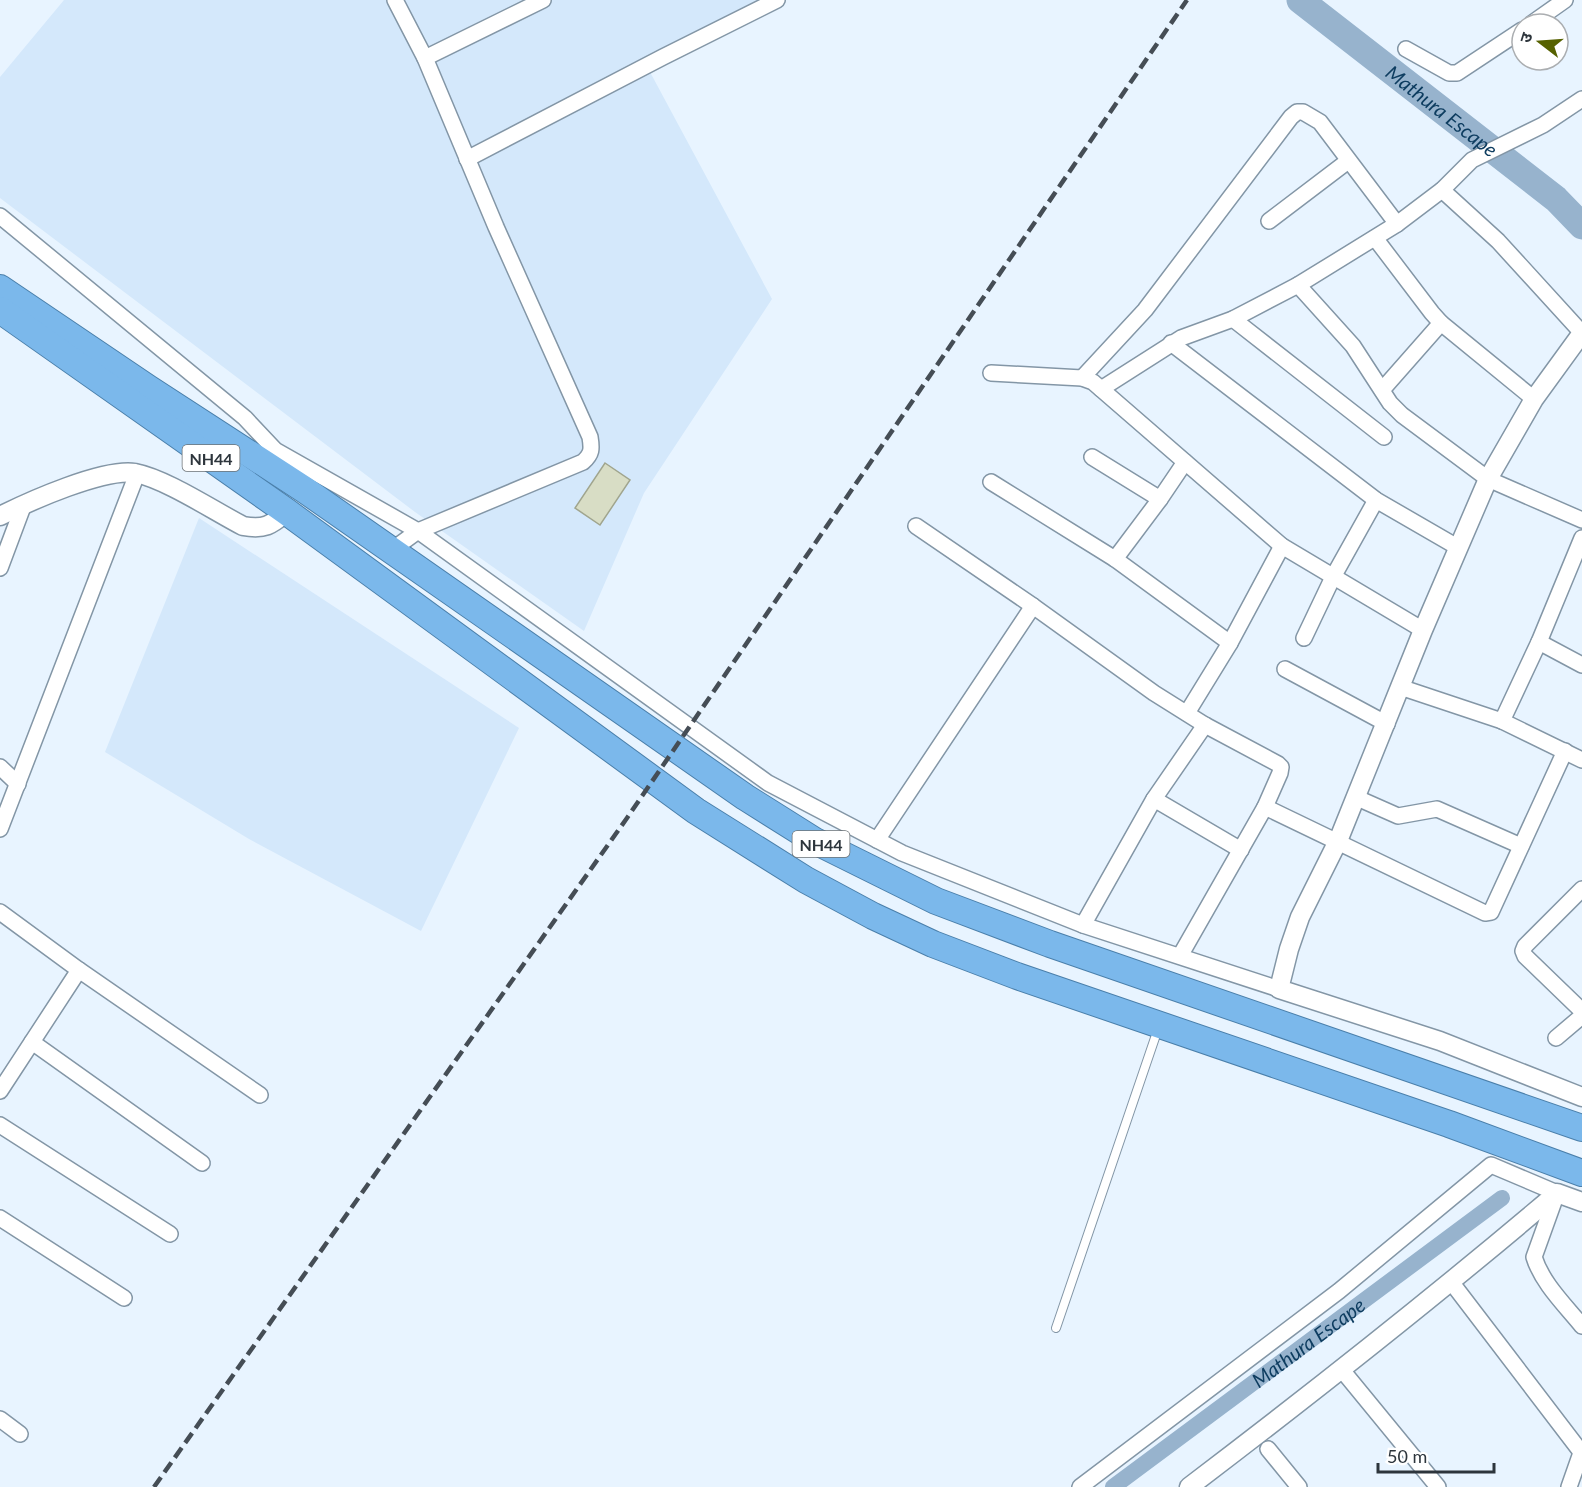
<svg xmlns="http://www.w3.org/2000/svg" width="1582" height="1487" viewBox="0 0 1582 1487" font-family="Lato,'Noto Sans Devanagari',sans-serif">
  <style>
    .built { fill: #d4e8fb }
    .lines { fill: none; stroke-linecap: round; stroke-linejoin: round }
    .canal { stroke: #97b3cd; stroke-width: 16 }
    .river { stroke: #97b3cd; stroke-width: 27 }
    .building { fill: #d8ddc5; stroke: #a0a58e; stroke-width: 1.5 }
    .service-casing { stroke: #8396a6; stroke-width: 10 }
    .minor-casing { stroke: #8396a6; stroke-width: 18 }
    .tertiary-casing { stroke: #8396a6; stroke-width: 21 }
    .trunk-casing { stroke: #4a7faa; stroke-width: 28 }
    .service { stroke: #fff; stroke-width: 8 }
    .minor { stroke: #fff; stroke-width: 15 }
    .tertiary { stroke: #fff; stroke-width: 18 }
    .trunk { stroke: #7bb8eb; stroke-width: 26 }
    .rail { stroke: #454d55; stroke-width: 4.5; stroke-dasharray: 12 6; stroke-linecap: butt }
    .labels { text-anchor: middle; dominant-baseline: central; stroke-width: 5; stroke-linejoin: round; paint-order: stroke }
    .shield { fill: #fff; stroke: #6c7276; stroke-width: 1.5 }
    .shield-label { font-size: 16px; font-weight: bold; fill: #2d353c }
    .water-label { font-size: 20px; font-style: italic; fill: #0e3d60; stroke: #fff }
  </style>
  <rect width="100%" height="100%" fill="#e8f4ff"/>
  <g class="built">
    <path d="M 64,0 L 773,0 L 650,72 L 772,299 L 644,493 L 584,631 L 415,512 L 0,198 L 0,77 Z"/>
    <path d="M 199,518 L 519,728 L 421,931 L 249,839 L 105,752 Z"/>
  </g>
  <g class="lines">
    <path class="canal" id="s1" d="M 1113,1487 L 1502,1198"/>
    <path class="river" id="s2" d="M 1300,0 L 1556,199 L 1582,226"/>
  </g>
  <path class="building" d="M 605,463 L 630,480 L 600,525 L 575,508 Z"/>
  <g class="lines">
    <defs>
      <path id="service" d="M 1056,1328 L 1158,1029"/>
      <g id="minor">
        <path d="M 1531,24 L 1565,0"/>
        <path d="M 1406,49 L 1449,73 L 1457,73 L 1522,30"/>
        <path d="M 425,58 L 543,0"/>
        <path d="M 467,159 L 663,57 L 777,0"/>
        <path d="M 1442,190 L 1498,241 L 1582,333"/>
        <path d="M 0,216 L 245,418 L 275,450 L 418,531 L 768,783 L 902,853 L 1083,925 L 1279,989"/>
        <path d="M 1269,221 L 1348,161"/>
        <path d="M 1375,238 L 1432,313 L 1441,323 L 1534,399"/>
        <path d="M 1298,285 L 1353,346 L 1390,403 L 1402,415 L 1488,479 L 1582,520"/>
        <path d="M 1233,319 L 1384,437"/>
        <path d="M 1171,343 L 1376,500 L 1459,548"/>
        <path d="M 991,373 L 1082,378 L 1093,382 L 1282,546 L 1423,630"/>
        <path d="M 1082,378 L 1145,310 L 1291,117 L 1297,112 L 1303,112 L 1320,122 L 1397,224"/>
        <path d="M 1101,389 L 1181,338 L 1233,319 L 1298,285 L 1397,224 L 1442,190 L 1472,160 L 1543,125 L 1582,99"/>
        <path d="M 1382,390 L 1441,323"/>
        <path d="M 1092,457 L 1160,499"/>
        <path d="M 991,482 L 1115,559 L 1230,643"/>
        <path d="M 916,526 L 1033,606 L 1154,693 L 1205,725 L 1278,764 L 1281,767 L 1280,773 L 1265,807 L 1180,956"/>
        <path d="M 392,550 L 418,531 L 583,462 C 592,454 592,449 590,437 L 496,227 L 425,58 L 395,0"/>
        <path d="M 1115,559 L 1160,499 L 1185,462"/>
        <path d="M 0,568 L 24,504"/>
        <path d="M 1304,638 L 1333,577 L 1376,500"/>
        <path d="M 1539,642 L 1582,665"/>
        <path d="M 1285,669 L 1387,724"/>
        <path d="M 1400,687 L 1502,721 L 1582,760"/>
        <path d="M 1187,713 L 1230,643 L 1282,546"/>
        <path d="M 1502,721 L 1539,642 L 1582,538"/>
        <path d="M 0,767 L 18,784"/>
        <path d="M 1355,797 L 1398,816 L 1437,809 L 1521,846"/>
        <path d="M 1154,799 L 1241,850"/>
        <path d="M 1265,807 L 1485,913 L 1491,912 L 1565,751"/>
        <path d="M 0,829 L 137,474"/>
        <path d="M 877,840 L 1033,606"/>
        <path d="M 1582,889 L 1525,946 L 1523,951 L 1525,956 L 1582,1011"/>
        <path d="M 0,912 L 79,970 L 0,1091"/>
        <path d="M 1083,925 L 1154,799 L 1205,725"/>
        <path d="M 79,970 L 260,1095"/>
        <path d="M 1556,1038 L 1582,1016"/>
        <path d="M 32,1042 L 202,1163"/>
        <path d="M 0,1125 L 170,1234"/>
        <path d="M 0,1218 L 124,1298"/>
        <path d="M 1452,1283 L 1581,1452"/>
        <path d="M 1342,1370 L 1438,1487"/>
        <path d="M 0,1419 L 20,1434"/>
        <path d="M 1268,1449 L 1299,1487"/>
        <path d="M 1080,1487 L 1339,1291 L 1491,1165 L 1557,1193 L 1534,1257 C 1542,1283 1565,1305 1582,1326"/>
        <path d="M 1569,1487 L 1582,1450"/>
      </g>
      <g id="tertiary">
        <path d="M 1582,333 L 1534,399 L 1488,479 L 1423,630 L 1338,841 L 1300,917 L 1289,949 L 1279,989 L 1440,1041 L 1582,1097"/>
        <path d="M 0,516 C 30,501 104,468 135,473 C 166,479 214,511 243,526 C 265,530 271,525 287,512"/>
        <path d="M 1189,1487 C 1314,1392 1437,1295 1557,1193 L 1582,1202"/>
      </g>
      <g id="trunk">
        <path d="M 0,288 L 148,388 L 305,490 L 745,797 L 815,841 L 936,901 L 1050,944 L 1582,1128"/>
        <path d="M 0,310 L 287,512 L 696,811 L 806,880 L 873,916 L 933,944 L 1017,976 L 1449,1124 L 1582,1173"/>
      </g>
    </defs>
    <use href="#service" class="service-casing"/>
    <use href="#minor" class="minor-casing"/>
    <use href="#tertiary" class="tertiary-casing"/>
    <use href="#trunk" class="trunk-casing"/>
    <use href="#service" class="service"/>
    <use href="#minor" class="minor"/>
    <use href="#tertiary" class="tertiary"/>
    <use href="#trunk" class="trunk"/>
    <path class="rail" d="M 154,1487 L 627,818 L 1187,0"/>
  </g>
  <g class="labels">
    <g class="shield">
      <rect x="182.5" y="445" width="57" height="26" rx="4.5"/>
      <rect x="792.5" y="831" width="57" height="26" rx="4.5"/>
    </g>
    <g class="shield-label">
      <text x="211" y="458">NH44</text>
      <text x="821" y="844">NH44</text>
    </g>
    <g class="water-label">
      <text stroke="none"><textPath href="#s2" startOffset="180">Mathura Escape</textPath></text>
      <text stroke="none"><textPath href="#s1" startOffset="243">Mathura Escape</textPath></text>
    </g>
  </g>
  <g transform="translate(1540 42) rotate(287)"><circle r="28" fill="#ffffff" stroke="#abaeb1" stroke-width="1.5"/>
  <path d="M0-4.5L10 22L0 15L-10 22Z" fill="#566100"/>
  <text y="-9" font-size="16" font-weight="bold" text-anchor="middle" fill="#2d353c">उ</text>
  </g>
  <path d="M1378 1463v9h116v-9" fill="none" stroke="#2d353c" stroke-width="3"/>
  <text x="1387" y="1463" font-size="18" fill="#2d353c" stroke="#ffffff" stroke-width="4.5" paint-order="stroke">50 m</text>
</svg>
